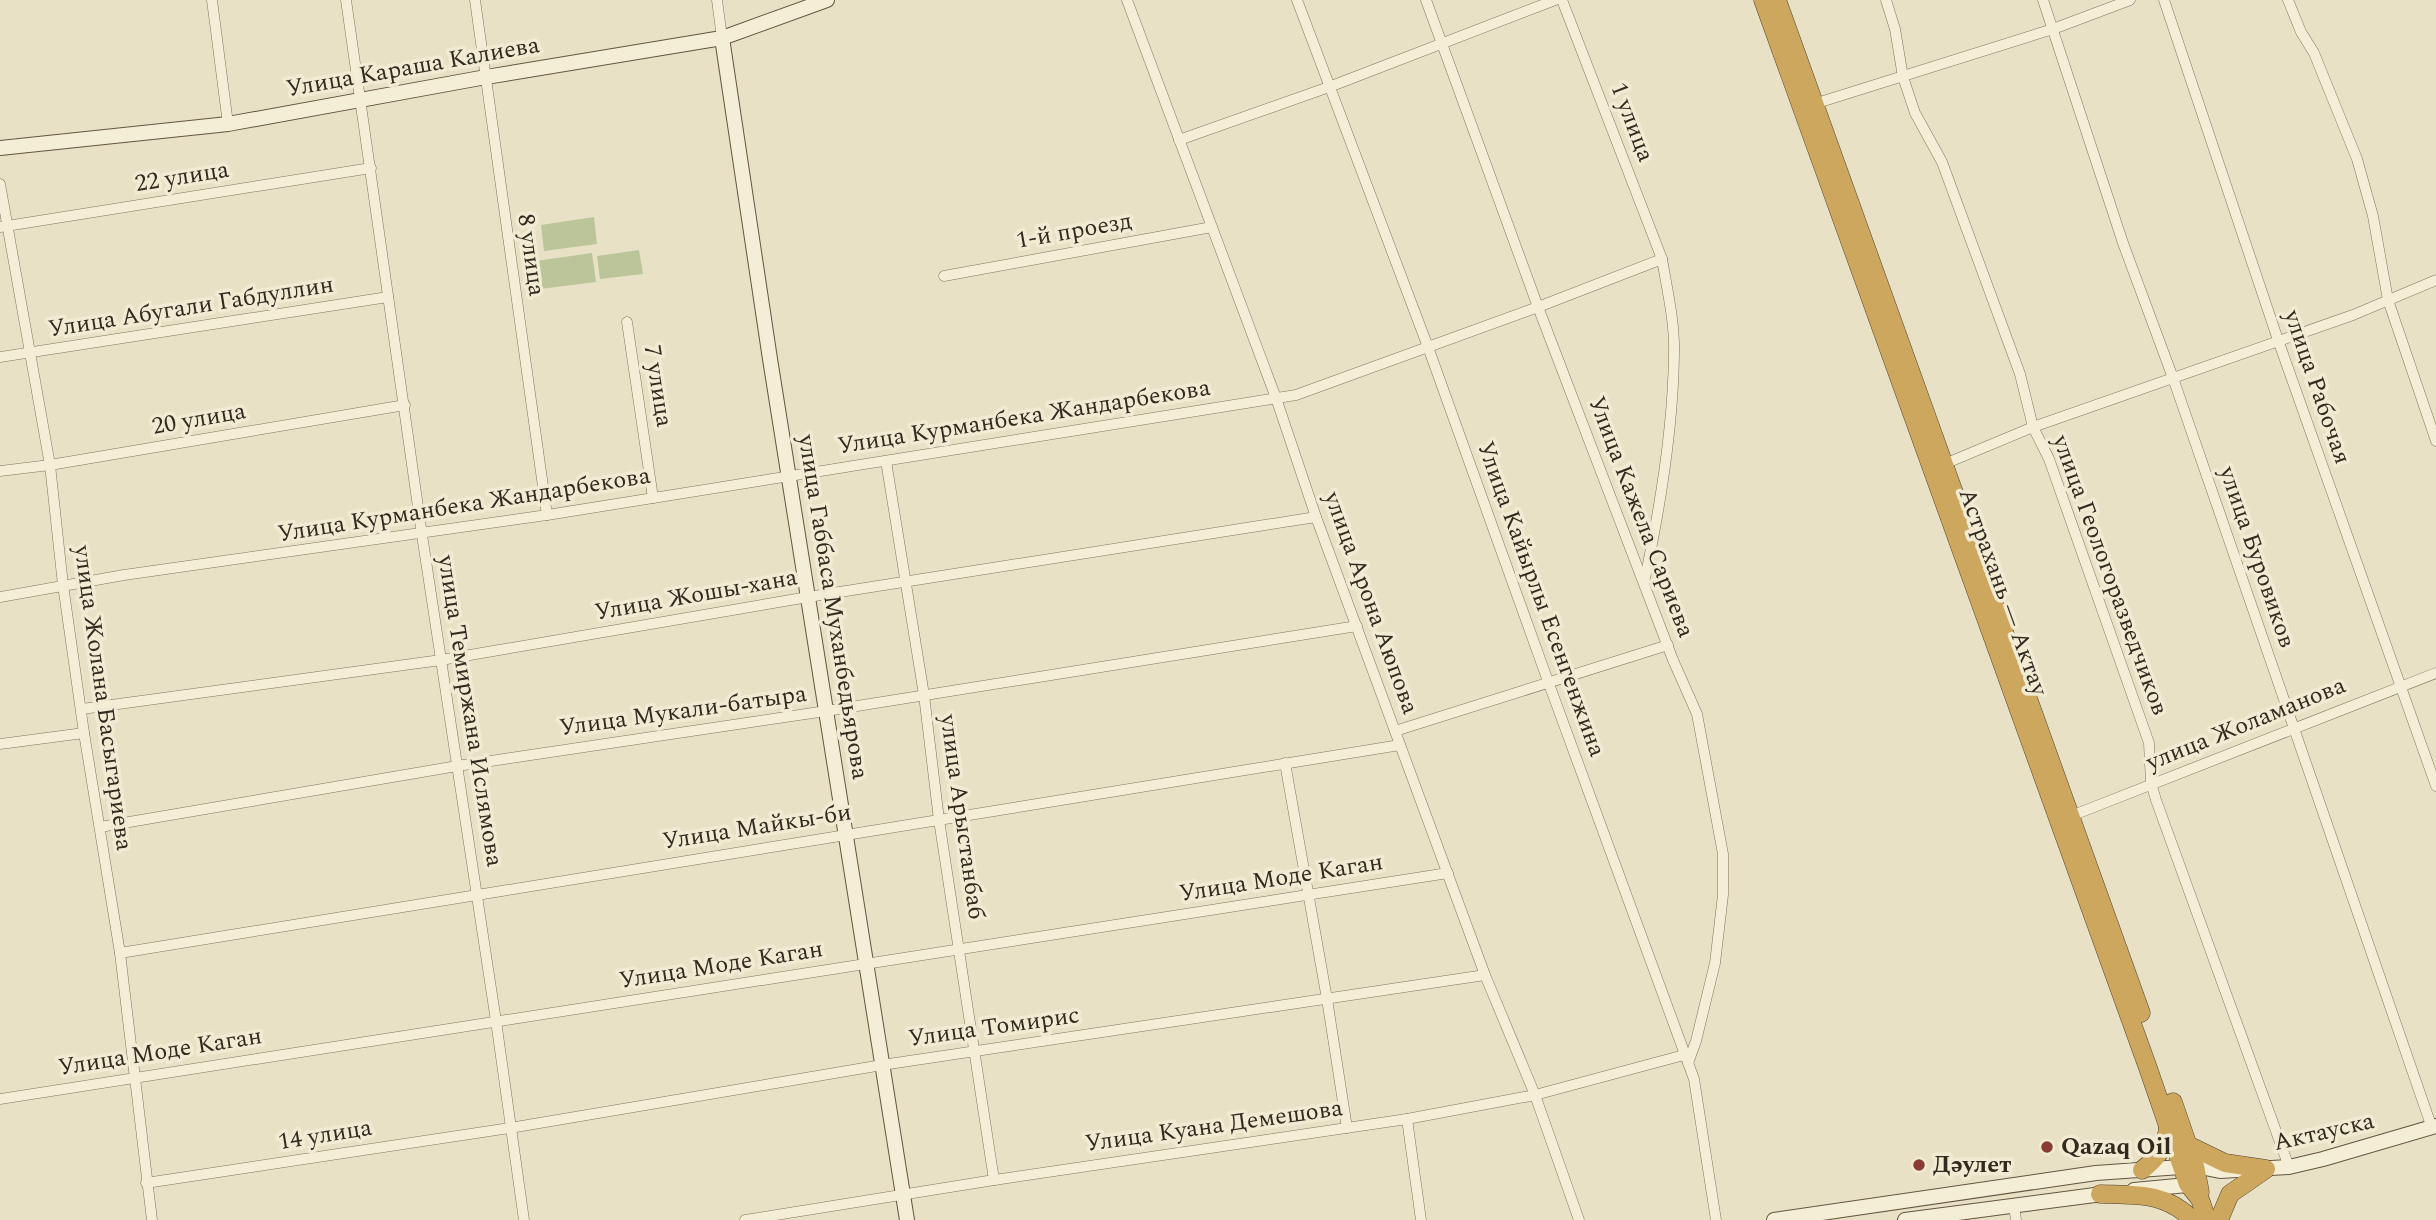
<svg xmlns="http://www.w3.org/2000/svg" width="2436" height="1220" viewBox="0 0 2436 1220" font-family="Spectral,serif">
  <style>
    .green { fill: #bcc59a }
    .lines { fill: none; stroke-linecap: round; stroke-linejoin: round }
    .street-casing { stroke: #81735d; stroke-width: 11 }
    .secondary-casing { stroke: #635540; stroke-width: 16 }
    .highway-casing { stroke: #4f4231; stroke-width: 19 }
    .street { stroke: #f4eed7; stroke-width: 10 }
    .secondary { stroke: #f4eed7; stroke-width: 14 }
    .highway { stroke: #cea75f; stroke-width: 18 }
    .poi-dot { fill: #893b34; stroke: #f1ebd3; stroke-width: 2.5 }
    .labels { text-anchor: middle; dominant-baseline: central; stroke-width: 7; stroke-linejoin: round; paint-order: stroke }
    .street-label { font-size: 24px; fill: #332a1f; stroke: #f1ebd3 }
    .poi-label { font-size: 24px; font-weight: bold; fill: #332a1f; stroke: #f1ebd3; text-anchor: start }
  </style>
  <rect width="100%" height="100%" fill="#e8e1c5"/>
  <g class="green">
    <path d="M 594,217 L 597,244 L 544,251 L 541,225 Z"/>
    <path d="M 639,250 L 643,274 L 600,279 L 597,256 Z"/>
    <path d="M 592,253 L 596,282 L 540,289 L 536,261 Z"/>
  </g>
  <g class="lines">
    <defs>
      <g id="street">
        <path d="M 212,0 L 228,124"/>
        <path d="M 346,0 L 422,535 L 496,1021 L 524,1220"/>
        <path d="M 475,0 L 547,515"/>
        <path d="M 717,0 L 722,38"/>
        <path d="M 1127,0 L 1276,398 L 1316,517 L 1485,975 L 1535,1095 L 1579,1220"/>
        <path d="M 1297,0 L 1428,347 L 1549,684 L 1694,1079 L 1716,1220"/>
        <path d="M 1426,0 L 1538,307 L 1673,660 L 1697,714 L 1723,854 L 1723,895 L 1715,963 L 1696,1041 L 1688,1063"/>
        <path d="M 1562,0 L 1662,259 C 1667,289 1675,323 1674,354 C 1673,431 1660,509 1644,583"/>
        <path d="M 1886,0 L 1895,29 L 1903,77 L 1915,113 L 1942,162 L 2020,374 L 2033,427 L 2049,459 L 2149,743 L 2151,783 L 2156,800 L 2289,1167"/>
        <path d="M 2043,0 L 2123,243 L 2173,378 L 2432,1128"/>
        <path d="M 2164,0 L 2278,340 L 2436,786"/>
        <path d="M 2288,0 L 2301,32 L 2314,53 L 2357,159 L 2373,216 L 2388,300 L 2436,441"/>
        <path d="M 1814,104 L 2053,29 L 2130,0"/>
        <path d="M 1179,140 L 1329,87 L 1555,0"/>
        <path d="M 0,184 L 50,465 L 63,585 L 84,733 L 120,953 L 152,1220"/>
        <path d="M 0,227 L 371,168"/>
        <path d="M 944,276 L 1212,227"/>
        <path d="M 627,322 L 653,498"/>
        <path d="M 0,357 L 388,297"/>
        <path d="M 886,461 L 924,695 L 939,820 L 994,1180"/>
        <path d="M 1942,465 L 2033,427 L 2353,315 L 2436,280"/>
        <path d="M 0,471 L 50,465 L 405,405"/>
        <path d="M 0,597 L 124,575 L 547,515 L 1296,395 L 1538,307 L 1662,259"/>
        <path d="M 82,709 L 441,660 L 808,597 L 1316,517"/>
        <path d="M 1395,731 L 1668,645"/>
        <path d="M 0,744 L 84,733"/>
        <path d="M 1285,763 L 1327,999 L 1347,1128"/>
        <path d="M 2071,816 L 2436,673"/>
        <path d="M 100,827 L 457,766 L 826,711 L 1357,626"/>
        <path d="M 120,953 L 1400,745"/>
        <path d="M 0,1099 L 1448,873"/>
        <path d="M 1407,1119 L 1421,1220"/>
        <path d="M 146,1183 L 510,1128 L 882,1065 L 1485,975"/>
        <path d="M 2014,1206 L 2016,1220"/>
        <path d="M 745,1220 L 994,1180 L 1407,1119 L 1535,1095 L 1684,1055"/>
      </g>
      <g id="secondary">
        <path d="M 722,38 L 770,359 L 907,1220"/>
        <path d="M 0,148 L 228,124 L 486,77 L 722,38 L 827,0"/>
        <path d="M 2134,1190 L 2198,1184"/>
        <path d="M 1774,1220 L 2096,1173 L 2195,1166 L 2220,1171 L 2289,1167 L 2323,1159 L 2436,1126"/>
        <path d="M 1905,1220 L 2110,1193"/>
      </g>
      <g id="highway">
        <path d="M 1763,0 L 2148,1068 L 2188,1184 L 2200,1199 L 2207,1220"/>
        <path d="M 1777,0 L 2141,1013"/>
        <path d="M 2173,1102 L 2195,1166 L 2200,1192"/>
        <path d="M 2188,1145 L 2225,1163 L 2266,1169 L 2230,1194 L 2219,1220"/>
        <path d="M 2142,1170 C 2157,1158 2167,1146 2168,1126"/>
        <path d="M 2100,1194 C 2137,1195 2165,1192 2193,1220"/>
      </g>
    </defs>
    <use href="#street" class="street-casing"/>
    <use href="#secondary" class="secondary-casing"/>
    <use href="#highway" class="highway-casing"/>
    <use href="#street" class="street"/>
    <use href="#secondary" class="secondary"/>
    <use href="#highway" class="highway"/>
  </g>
  <g class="poi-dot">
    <circle cx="2047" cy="1147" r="7"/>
    <circle cx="1919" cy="1165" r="7"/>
  </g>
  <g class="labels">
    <g class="street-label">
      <text transform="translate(413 67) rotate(-10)">Улица Караша Калиева</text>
      <text transform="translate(1632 122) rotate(69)">1 улица</text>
      <text transform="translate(182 177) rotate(-9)">22 улица</text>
      <text transform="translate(1074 231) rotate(-10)">1-й проезд</text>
      <text transform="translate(531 255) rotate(82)">8 улица</text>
      <text transform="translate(191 307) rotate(-9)">Улица Абугали Габдуллин</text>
      <text transform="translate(658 386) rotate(81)">7 улица</text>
      <text transform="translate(2317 387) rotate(71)">улица Рабочая</text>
      <text transform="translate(1024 417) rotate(-9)">Улица Курманбека Жандарбекова</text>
      <text transform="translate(199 419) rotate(-10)">20 улица</text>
      <text transform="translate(464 505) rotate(-9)">Улица Курманбека Жандарбекова</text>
      <text transform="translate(1641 517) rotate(69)">Улица Кажела Сариева</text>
      <text transform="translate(2257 557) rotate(71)">улица Буровиков</text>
      <text transform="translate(2110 575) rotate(70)">улица Геологоразведчиков</text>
      <text transform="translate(2003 592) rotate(70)">Астрахань — Актау</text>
      <text transform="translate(696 595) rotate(-10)">Улица Жошы-хана</text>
      <text transform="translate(1541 599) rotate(70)">Улица Кайырлы Есенгенжина</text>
      <text transform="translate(1371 603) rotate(70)">улица Арона Аюпова</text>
      <text transform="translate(833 607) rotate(81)">улица Габбаса Муханбедьярова</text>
      <text transform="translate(103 698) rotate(82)">улица Жолана Басыгариева</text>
      <text transform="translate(470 711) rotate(81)">улица Темиржана Ислямова</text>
      <text transform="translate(683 711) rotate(-8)">Улица Мукали-батыра</text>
      <text transform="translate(2246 724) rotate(-22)">улица Жоламанова</text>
      <text transform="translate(962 817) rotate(82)">улица Арыстанбаб</text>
      <text transform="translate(757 827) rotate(-9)">Улица Майкы-би</text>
      <text transform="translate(1281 878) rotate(-9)">Улица Моде Каган</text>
      <text transform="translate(721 965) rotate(-9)">Улица Моде Каган</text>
      <text transform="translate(994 1027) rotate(-8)">Улица Томирис</text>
      <text transform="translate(160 1052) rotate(-9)">Улица Моде Каган</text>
      <text transform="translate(1214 1126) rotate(-8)">Улица Куана Демешова</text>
      <text transform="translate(2324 1132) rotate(-13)">Актауска</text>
      <text transform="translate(325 1135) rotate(-9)">14 улица</text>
    </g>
    <g class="poi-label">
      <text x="2061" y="1147">Qazaq Oil</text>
      <text x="1933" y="1165">Дәулет</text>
    </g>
  </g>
</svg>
